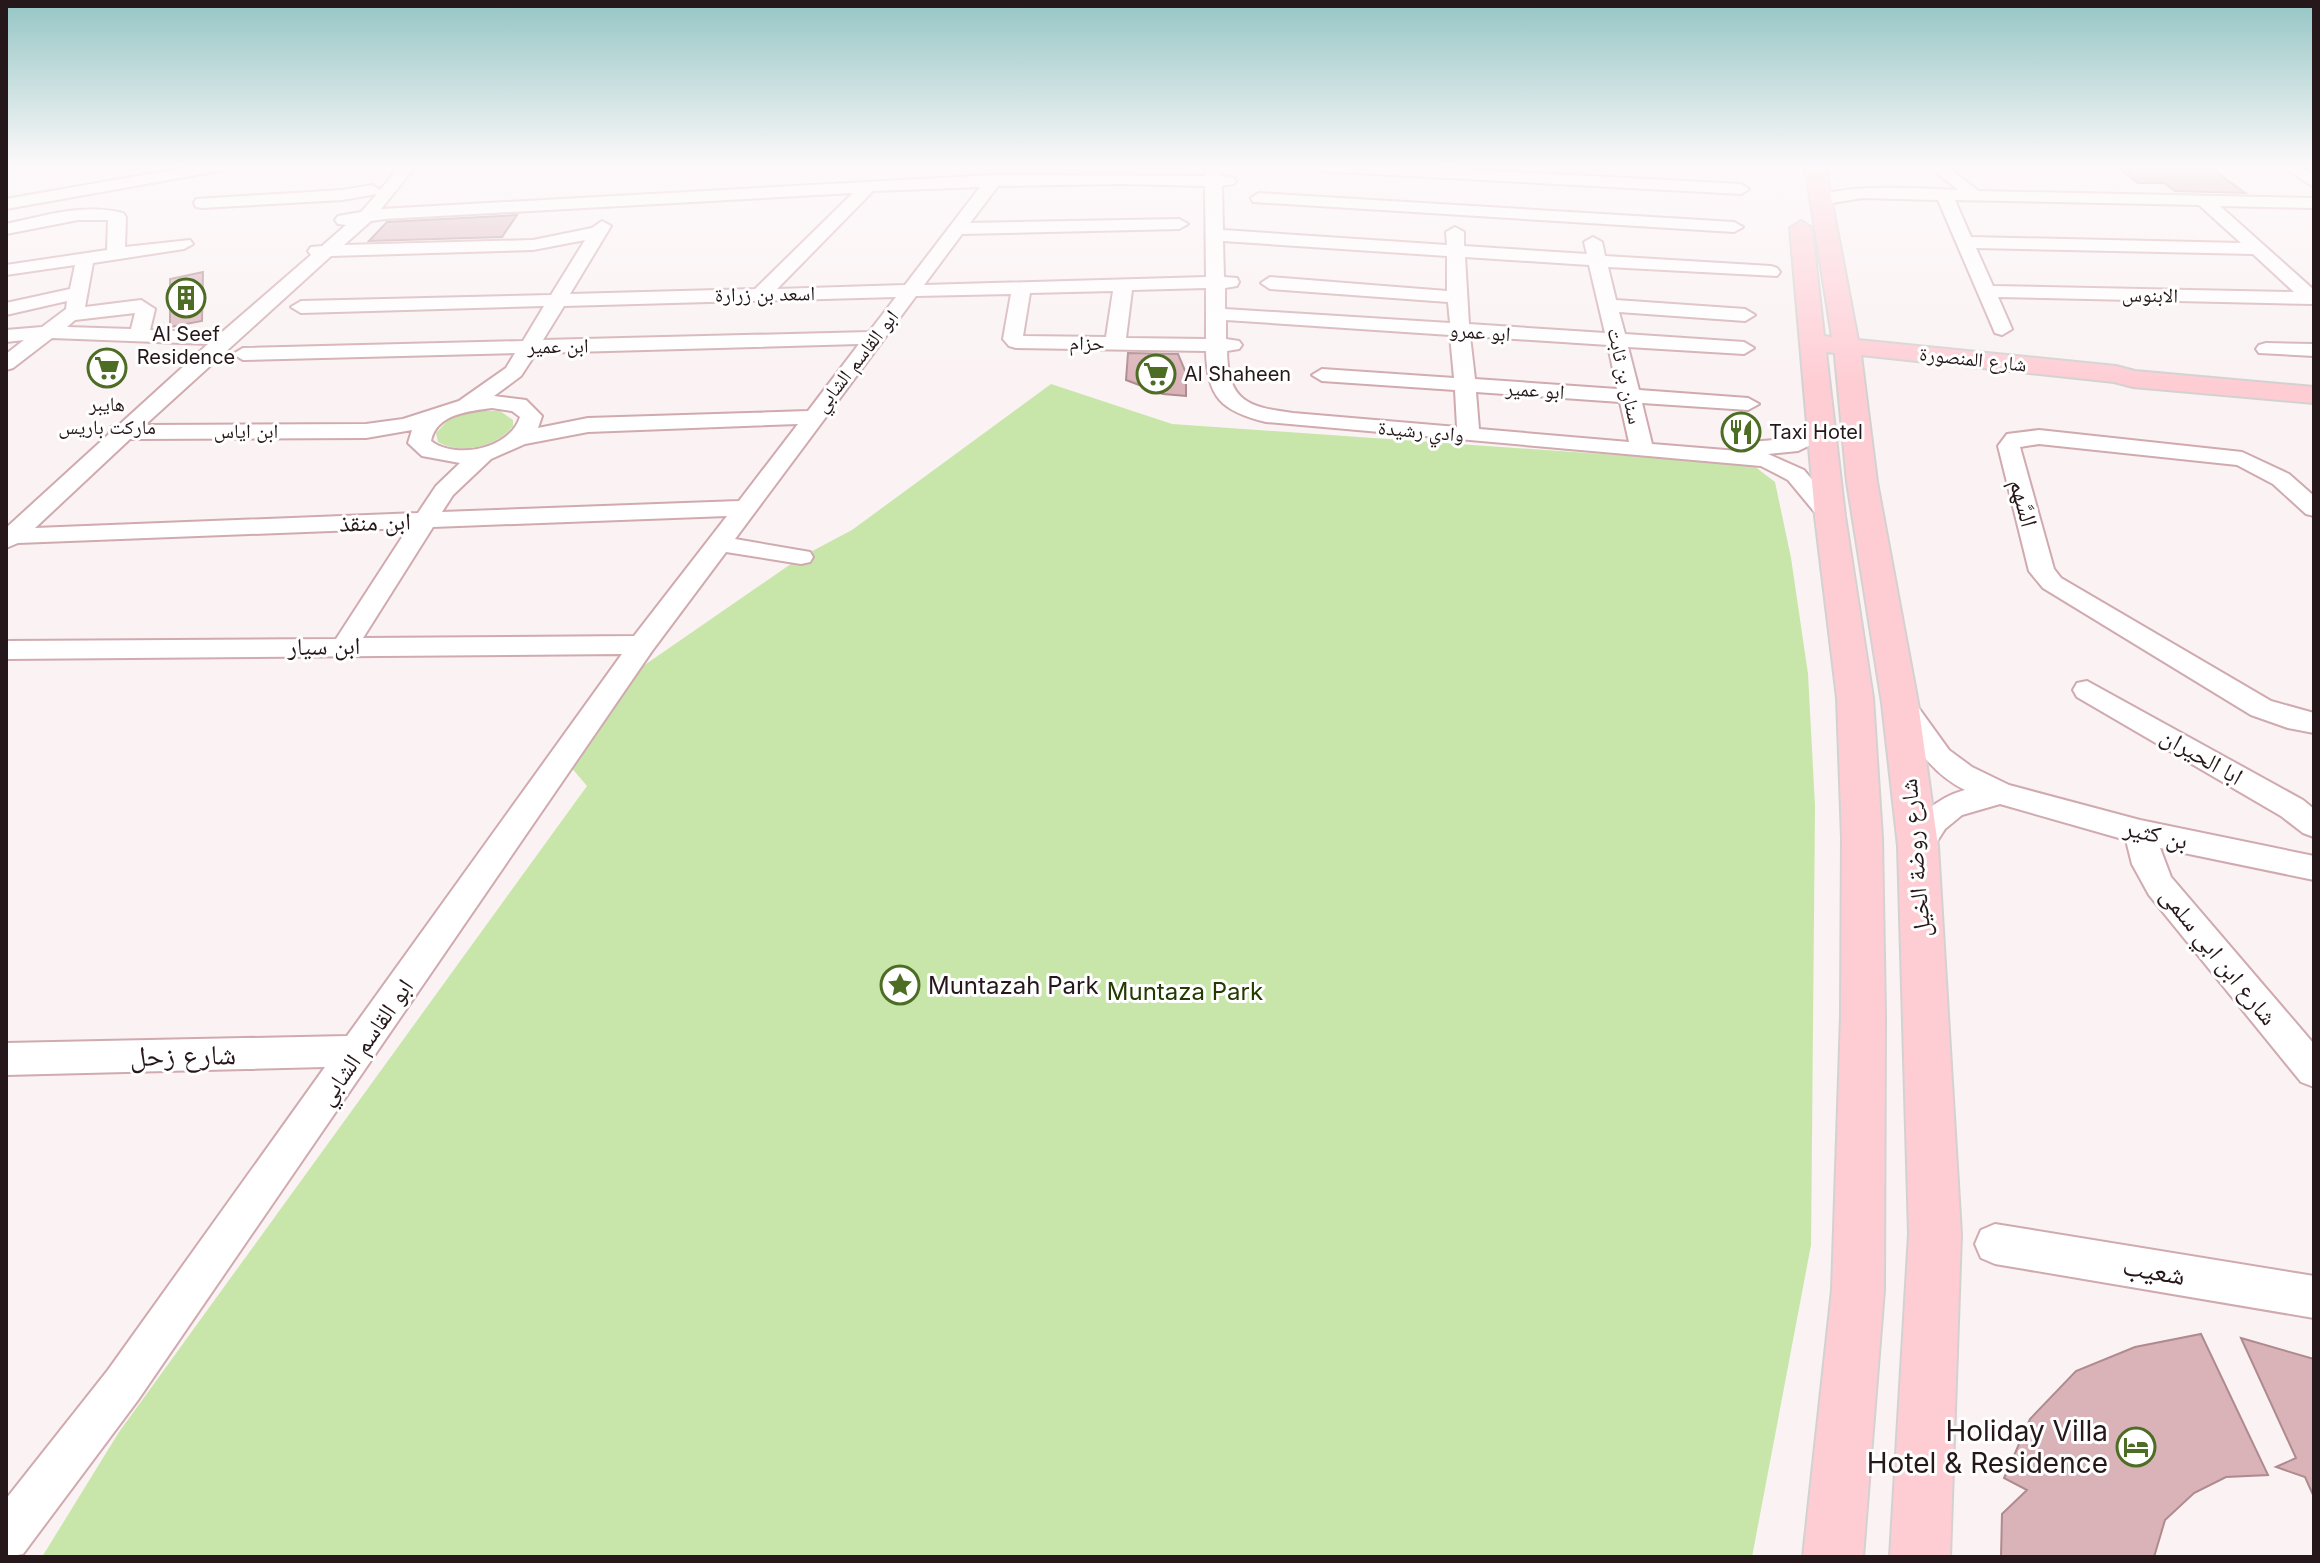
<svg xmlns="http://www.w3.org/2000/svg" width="2320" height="1563" viewBox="0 0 2320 1563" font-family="Inter,'Noto Naskh Arabic',sans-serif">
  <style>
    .green { fill: #c8e6aa }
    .building { fill: #dab3b9; stroke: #af8a8f; stroke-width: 2 }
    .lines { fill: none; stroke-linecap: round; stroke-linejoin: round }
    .minor-casing { stroke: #d0aaaf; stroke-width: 4 }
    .major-casing { stroke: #d4d1d1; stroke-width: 4 }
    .minor { fill: #fff; fill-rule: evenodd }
    .major { fill: #fecdd4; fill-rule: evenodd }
    .labels { text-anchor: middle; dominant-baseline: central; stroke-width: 6; stroke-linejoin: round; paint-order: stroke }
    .far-street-label { font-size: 20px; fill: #26181a; stroke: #fff }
    .far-poi-label { font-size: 20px; fill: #26181a; stroke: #fff }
    .street-label { font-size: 24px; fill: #26181a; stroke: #fff }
    .poi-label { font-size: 24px; fill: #26181a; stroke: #fff; text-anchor: start }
    .park-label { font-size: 24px; fill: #233a00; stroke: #fff }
    .near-street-label { font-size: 28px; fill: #26181a; stroke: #fff }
    .near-poi-label { font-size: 28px; fill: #26181a; stroke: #fff; text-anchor: end }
  </style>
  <rect width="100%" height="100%" fill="#faf2f3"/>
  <g class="green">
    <path d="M 1051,384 L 1172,424 L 1717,462 L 1723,459 L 1754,466 L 1775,482 L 1791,558 L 1808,674 L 1815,806 L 1811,1245 L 1752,1557 L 42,1557 L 119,1432 L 587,786 L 570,766 L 633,673 L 801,557 L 852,530 Z"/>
    <path d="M 475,411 L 500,411 L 513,420 L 513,426 C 497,447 461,455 438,442 L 436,433 L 449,419 Z"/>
  </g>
  <g class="building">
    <path d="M 2117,166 L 2208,166 L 2245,193 L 2175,191 L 2164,183 L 2138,183 Z"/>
    <path d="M 517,215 L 502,237 L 369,241 L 387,222 Z"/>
    <path d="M 203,272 L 202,321 L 170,327 L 170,279 Z"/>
    <path d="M 1128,353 L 1178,354 L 1186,373 L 1186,396 L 1163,394 L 1126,380 Z"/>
    <path d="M 2201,1334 L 2268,1475 L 2226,1477 L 2194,1493 L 2165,1520 L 2154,1557 L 2001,1557 L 2002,1514 L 2027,1490 L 2004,1478 L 2030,1419 L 2076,1371 L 2135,1347 Z"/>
    <path d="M 2241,1338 L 2314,1359 L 2314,1497 L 2305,1477 L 2276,1467 L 2296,1458 Z"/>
  </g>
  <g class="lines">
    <defs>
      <g id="minor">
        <path d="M 194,166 L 227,166 L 219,171 L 6,209 L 6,199 Z"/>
        <path d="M 400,166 L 416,166 L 381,209 L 994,175 L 1205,176 L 1205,166 L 1221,166 L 1221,176 L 1234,178 L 1236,181 L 1234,184 L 1222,186 L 1223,230 L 1447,245 L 1446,232 L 1455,227 L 1464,232 L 1464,246 L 1587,254 L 1584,242 L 1593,237 L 1602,242 L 1605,256 L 1771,266 L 1777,268 L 1780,272 L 1777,276 L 1608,267 L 1616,300 L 1745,309 L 1755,315 L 1745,321 L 1619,312 L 1625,334 L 1744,342 L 1754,348 L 1744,354 L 1628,347 L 1639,390 L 1748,398 L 1759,404 L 1748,410 L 1642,403 L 1652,444 L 1738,451 L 1736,448 L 1739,443 L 1786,439 L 1813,426 L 1829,426 L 1832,431 L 1829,436 L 1798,451 L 1768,454 L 1804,470 L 1842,516 L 1838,521 L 1822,521 L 1788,480 L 1761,466 L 1266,422 C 1221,411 1207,397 1206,351 L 1016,348 L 1009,346 L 1003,339 L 1011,294 L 916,296 L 735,539 L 810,552 L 813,557 L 810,562 L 801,564 L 726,552 L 652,651 L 138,1400 L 23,1554 L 6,1557 L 6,1499 L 108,1370 L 325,1067 L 6,1075 L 6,1043 L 347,1036 L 622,654 L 6,659 L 6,641 L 336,639 L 408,528 L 18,543 L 6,548 L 6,528 L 109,434 L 111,427 L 119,425 L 208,344 L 52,338 L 13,368 L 6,370 L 6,354 L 24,340 L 6,342 L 6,330 L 42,327 L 66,309 L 67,301 L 6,315 L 6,303 L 70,289 L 75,265 L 6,275 L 6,265 L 107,250 L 108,220 L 78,220 L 6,234 L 6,224 C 45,216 83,203 123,213 L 126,217 L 125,247 L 190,240 L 193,244 L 184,249 L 93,263 L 85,307 L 141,300 L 155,309 L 150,330 L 221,333 L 311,255 L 308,251 L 311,247 L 322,246 L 346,225 L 338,224 L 335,220 L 338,216 L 361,212 L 377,194 L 342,200 L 202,208 L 196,207 L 194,203 L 196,199 L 342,190 L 372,185 L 380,190 ZM 1122,184 L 1205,186 L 1206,277 L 924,285 L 962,234 L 1179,229 L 1188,224 L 1179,219 L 970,223 L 998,186 ZM 980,187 L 905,285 L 777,289 L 873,191 ZM 853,193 L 755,289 L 570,294 L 611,226 L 602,221 L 592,228 L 533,240 L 344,245 L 371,221 L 385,219 ZM 585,240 L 551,295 L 301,301 L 291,307 L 301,313 L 544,306 L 523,341 L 243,348 L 233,354 L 243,360 L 515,353 L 506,368 L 459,401 L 403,419 L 366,424 L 145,425 L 331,256 L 533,250 ZM 1223,241 L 1447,256 L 1447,291 L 1270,277 L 1261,283 L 1270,289 L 1448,302 L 1450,323 L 1225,309 L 1225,288 L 1237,286 L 1239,282 L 1237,278 L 1224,277 ZM 1465,257 L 1589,265 L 1605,333 L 1469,324 ZM 1206,288 L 1206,339 L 1126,338 L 1132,290 ZM 1113,291 L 1106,337 L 1023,336 L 1030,293 ZM 896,297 L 869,332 L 543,340 L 564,306 ZM 135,313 L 131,329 L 67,327 L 75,320 ZM 1226,320 L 1450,335 L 1454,378 L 1322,369 L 1312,375 L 1322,381 L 1455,390 L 1457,427 L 1293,413 C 1247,407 1228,401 1227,351 L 1239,349 L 1242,345 L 1239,341 L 1226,339 ZM 1470,336 L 1608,345 L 1617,389 L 1475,379 ZM 859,344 L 808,411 L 588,418 L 538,428 L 542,416 L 526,400 L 494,396 L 521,376 L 536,353 ZM 1476,392 L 1620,402 L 1629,442 L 1479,429 ZM 492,408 L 512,411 L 520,417 C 510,449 456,460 431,441 C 436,414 469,411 492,408 ZM 798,424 L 739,501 L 442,512 L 453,495 L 491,459 L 525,444 L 588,432 ZM 412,430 L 408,443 L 422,456 L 460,463 L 436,486 L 418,513 L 35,528 L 130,439 L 366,438 ZM 727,516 L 634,636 L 363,638 L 433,527 Z"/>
        <path d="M 1311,166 L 1401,166 L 1741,184 L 1749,189 L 1741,194 L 1319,171 Z"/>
        <path d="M 1928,166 L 1946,166 L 1979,191 L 2314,198 L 2314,208 L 2220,206 L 2314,290 L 2314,304 L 1998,297 L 2012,329 L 2002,335 L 1995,333 L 1938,200 L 1862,198 L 1821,205 L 1813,200 C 1833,182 1928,189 1958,190 ZM 1955,200 L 2199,205 L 2241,243 L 1971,237 ZM 1976,248 L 2253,254 L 2294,292 L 1993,286 Z"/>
        <path d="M 2281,166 L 2299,166 L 2314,175 L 2314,187 Z"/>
        <path d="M 1259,193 L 1734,222 L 1743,227 L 1734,232 L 1253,202 L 1251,198 Z"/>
        <path d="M 2266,343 L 2314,344 L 2314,356 L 2259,353 L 2256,349 L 2259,345 Z"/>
        <path d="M 2039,430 L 2242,452 L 2289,474 L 2314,496 L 2314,516 L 2306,514 L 2273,484 L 2237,465 L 2039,444 L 2020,447 L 2054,569 L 2061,578 L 2271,701 L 2314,713 L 2314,733 L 2288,728 L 2251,715 L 2043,588 L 2029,571 L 1998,446 L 2007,434 Z"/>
        <path d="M 2087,681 L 2303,800 L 2314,809 L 2314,837 L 2303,833 L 2281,816 L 2077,697 L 2073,690 L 2077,683 Z"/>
        <path d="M 1900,693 L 1910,696 L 1949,750 L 1972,767 L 2009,785 L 2140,820 L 2314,856 L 2314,880 L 2160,848 L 2171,877 L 2314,1044 L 2314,1087 L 2301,1082 L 2149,895 L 2132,864 L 2126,840 L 2000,804 L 1962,815 L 1945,829 L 1929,854 L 1918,858 L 1907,854 L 1902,846 C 1918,817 1933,799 1965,790 C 1930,773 1912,741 1890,710 L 1886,703 L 1890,696 Z"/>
        <path d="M 1995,1224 L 2314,1276 L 2314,1318 L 1995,1264 L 1981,1258 L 1975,1244 L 1981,1230 Z"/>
      </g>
      <path id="major" d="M 1805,166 L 1825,166 L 1858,340 L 2116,366 L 2135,371 L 2314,387 L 2314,403 L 2133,387 L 2114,382 L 1861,355 L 1877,482 L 1918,703 L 1938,846 L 1961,1234 L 1950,1557 L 1890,1557 L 1909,1234 L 1898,846 L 1882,703 L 1847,482 L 1835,356 L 1835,353 L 1826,352 L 1845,516 L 1873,698 L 1882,838 L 1885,1016 L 1884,1290 L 1863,1557 L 1803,1557 L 1832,1290 L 1841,1016 L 1842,838 L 1837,698 L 1815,516 L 1790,228 L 1801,221 L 1812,228 L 1824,336 L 1832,337 Z"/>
    </defs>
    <use href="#minor" class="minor-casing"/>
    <use href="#major" class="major-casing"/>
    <use href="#minor" class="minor"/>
    <use href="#major" class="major"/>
  </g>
  <linearGradient id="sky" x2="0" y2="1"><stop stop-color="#94c5c4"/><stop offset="0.43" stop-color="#fdf9fa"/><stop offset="1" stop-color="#fdf9fa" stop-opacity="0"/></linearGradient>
  <rect width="2320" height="384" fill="url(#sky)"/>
  <defs>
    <symbol id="building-ring" viewBox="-11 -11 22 22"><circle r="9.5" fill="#fff" stroke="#4d6d24" stroke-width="1.5"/><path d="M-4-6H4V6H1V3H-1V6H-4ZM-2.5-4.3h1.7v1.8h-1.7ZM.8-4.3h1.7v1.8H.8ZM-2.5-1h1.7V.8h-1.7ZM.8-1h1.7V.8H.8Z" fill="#4d6d24"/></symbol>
    <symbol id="supermarket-ring" viewBox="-11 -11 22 22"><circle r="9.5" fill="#fff" stroke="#4d6d24" stroke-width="1.5"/><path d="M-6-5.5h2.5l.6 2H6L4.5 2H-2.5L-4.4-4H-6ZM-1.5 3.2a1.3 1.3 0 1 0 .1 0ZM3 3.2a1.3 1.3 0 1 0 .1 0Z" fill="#4d6d24"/></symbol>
    <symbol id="restaurant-ring" viewBox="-11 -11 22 22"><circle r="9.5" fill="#fff" stroke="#4d6d24" stroke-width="1.5"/><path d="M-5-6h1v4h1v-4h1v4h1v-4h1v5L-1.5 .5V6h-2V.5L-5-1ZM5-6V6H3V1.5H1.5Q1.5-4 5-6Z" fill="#4d6d24"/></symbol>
    <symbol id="sight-ring" viewBox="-11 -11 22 22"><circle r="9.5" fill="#fff" stroke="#4d6d24" stroke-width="1.5"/><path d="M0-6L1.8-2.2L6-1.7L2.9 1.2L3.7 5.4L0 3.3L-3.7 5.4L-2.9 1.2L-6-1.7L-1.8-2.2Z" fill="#4d6d24"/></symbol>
    <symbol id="hotel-ring" viewBox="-11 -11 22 22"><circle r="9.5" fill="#fff" stroke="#4d6d24" stroke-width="1.5"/><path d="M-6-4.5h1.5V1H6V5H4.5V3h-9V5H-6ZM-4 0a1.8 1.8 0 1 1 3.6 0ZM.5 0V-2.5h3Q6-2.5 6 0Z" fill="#4d6d24"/></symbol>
  </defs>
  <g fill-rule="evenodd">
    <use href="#building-ring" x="164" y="276" width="44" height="44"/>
    <use href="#supermarket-ring" x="85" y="346" width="44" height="44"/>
    <use href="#supermarket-ring" x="1134" y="352" width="44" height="44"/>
    <use href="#restaurant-ring" x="1719" y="410" width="44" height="44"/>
    <use href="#sight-ring" x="878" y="963" width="44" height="44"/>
    <use href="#hotel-ring" x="2114" y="1425" width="44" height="44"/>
  </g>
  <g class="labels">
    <g class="far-street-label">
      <text transform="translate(765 294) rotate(-1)">اسعد بن زرارة</text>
      <text transform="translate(2150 295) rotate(1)">الابنوس</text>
      <text transform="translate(1480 332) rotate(4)">ابو عمرو</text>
      <text transform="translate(1087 343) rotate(1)">حزام</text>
      <text transform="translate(558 346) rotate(-1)">ابن عمير</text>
      <text transform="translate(1973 359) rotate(6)">شارع المنصورة</text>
      <text transform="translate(856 361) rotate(-52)">ابو القاسم الشابي</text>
      <text transform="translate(1625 376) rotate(77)">سنان بن ثابت</text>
      <text transform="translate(1535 390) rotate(4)">ابو عمير</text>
      <text x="246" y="431">ابن اياس</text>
      <text transform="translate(1421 431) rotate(5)">وادي رشيدة</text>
    </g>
    <g class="far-poi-label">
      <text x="186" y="334">Al Seef<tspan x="186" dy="23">Residence</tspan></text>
      <text x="1184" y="374" text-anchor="start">Al Shaheen</text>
      <text x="107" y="404">هايبر<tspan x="107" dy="23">ماركت باريس</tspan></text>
      <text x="1769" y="432" text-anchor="start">Taxi Hotel</text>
    </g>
    <g class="street-label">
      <text transform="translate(2024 503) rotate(75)">السَّهم</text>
      <text transform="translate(375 522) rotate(-2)">ابن منقذ</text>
      <text transform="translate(324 646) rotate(-1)">ابن سيار</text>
      <text transform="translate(2202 756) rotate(30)">ابا الحيران</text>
      <text transform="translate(2156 834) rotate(13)">بن كثير</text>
      <text transform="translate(1915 858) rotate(-95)">شارع روضة الخيل</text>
      <text transform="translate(2219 956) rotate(51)">شارع ابن ابي سلمى</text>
      <text transform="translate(365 1042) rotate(-55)">ابو القاسم الشابي</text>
    </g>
    <g class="poi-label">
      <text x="928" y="985">Muntazah Park</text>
    </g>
    <g class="park-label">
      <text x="1185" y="991">Muntaza Park</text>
    </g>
    <g class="near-street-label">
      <text transform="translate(183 1055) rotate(-1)">شارع زحل</text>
      <text transform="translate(2154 1270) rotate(10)">شعيب</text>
    </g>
    <g class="near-poi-label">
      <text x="2108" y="1431">Holiday Villa<tspan x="2108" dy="32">Hotel &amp; Residence</tspan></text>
    </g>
  </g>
  <rect width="2320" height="1563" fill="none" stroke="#26181a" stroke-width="16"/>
</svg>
